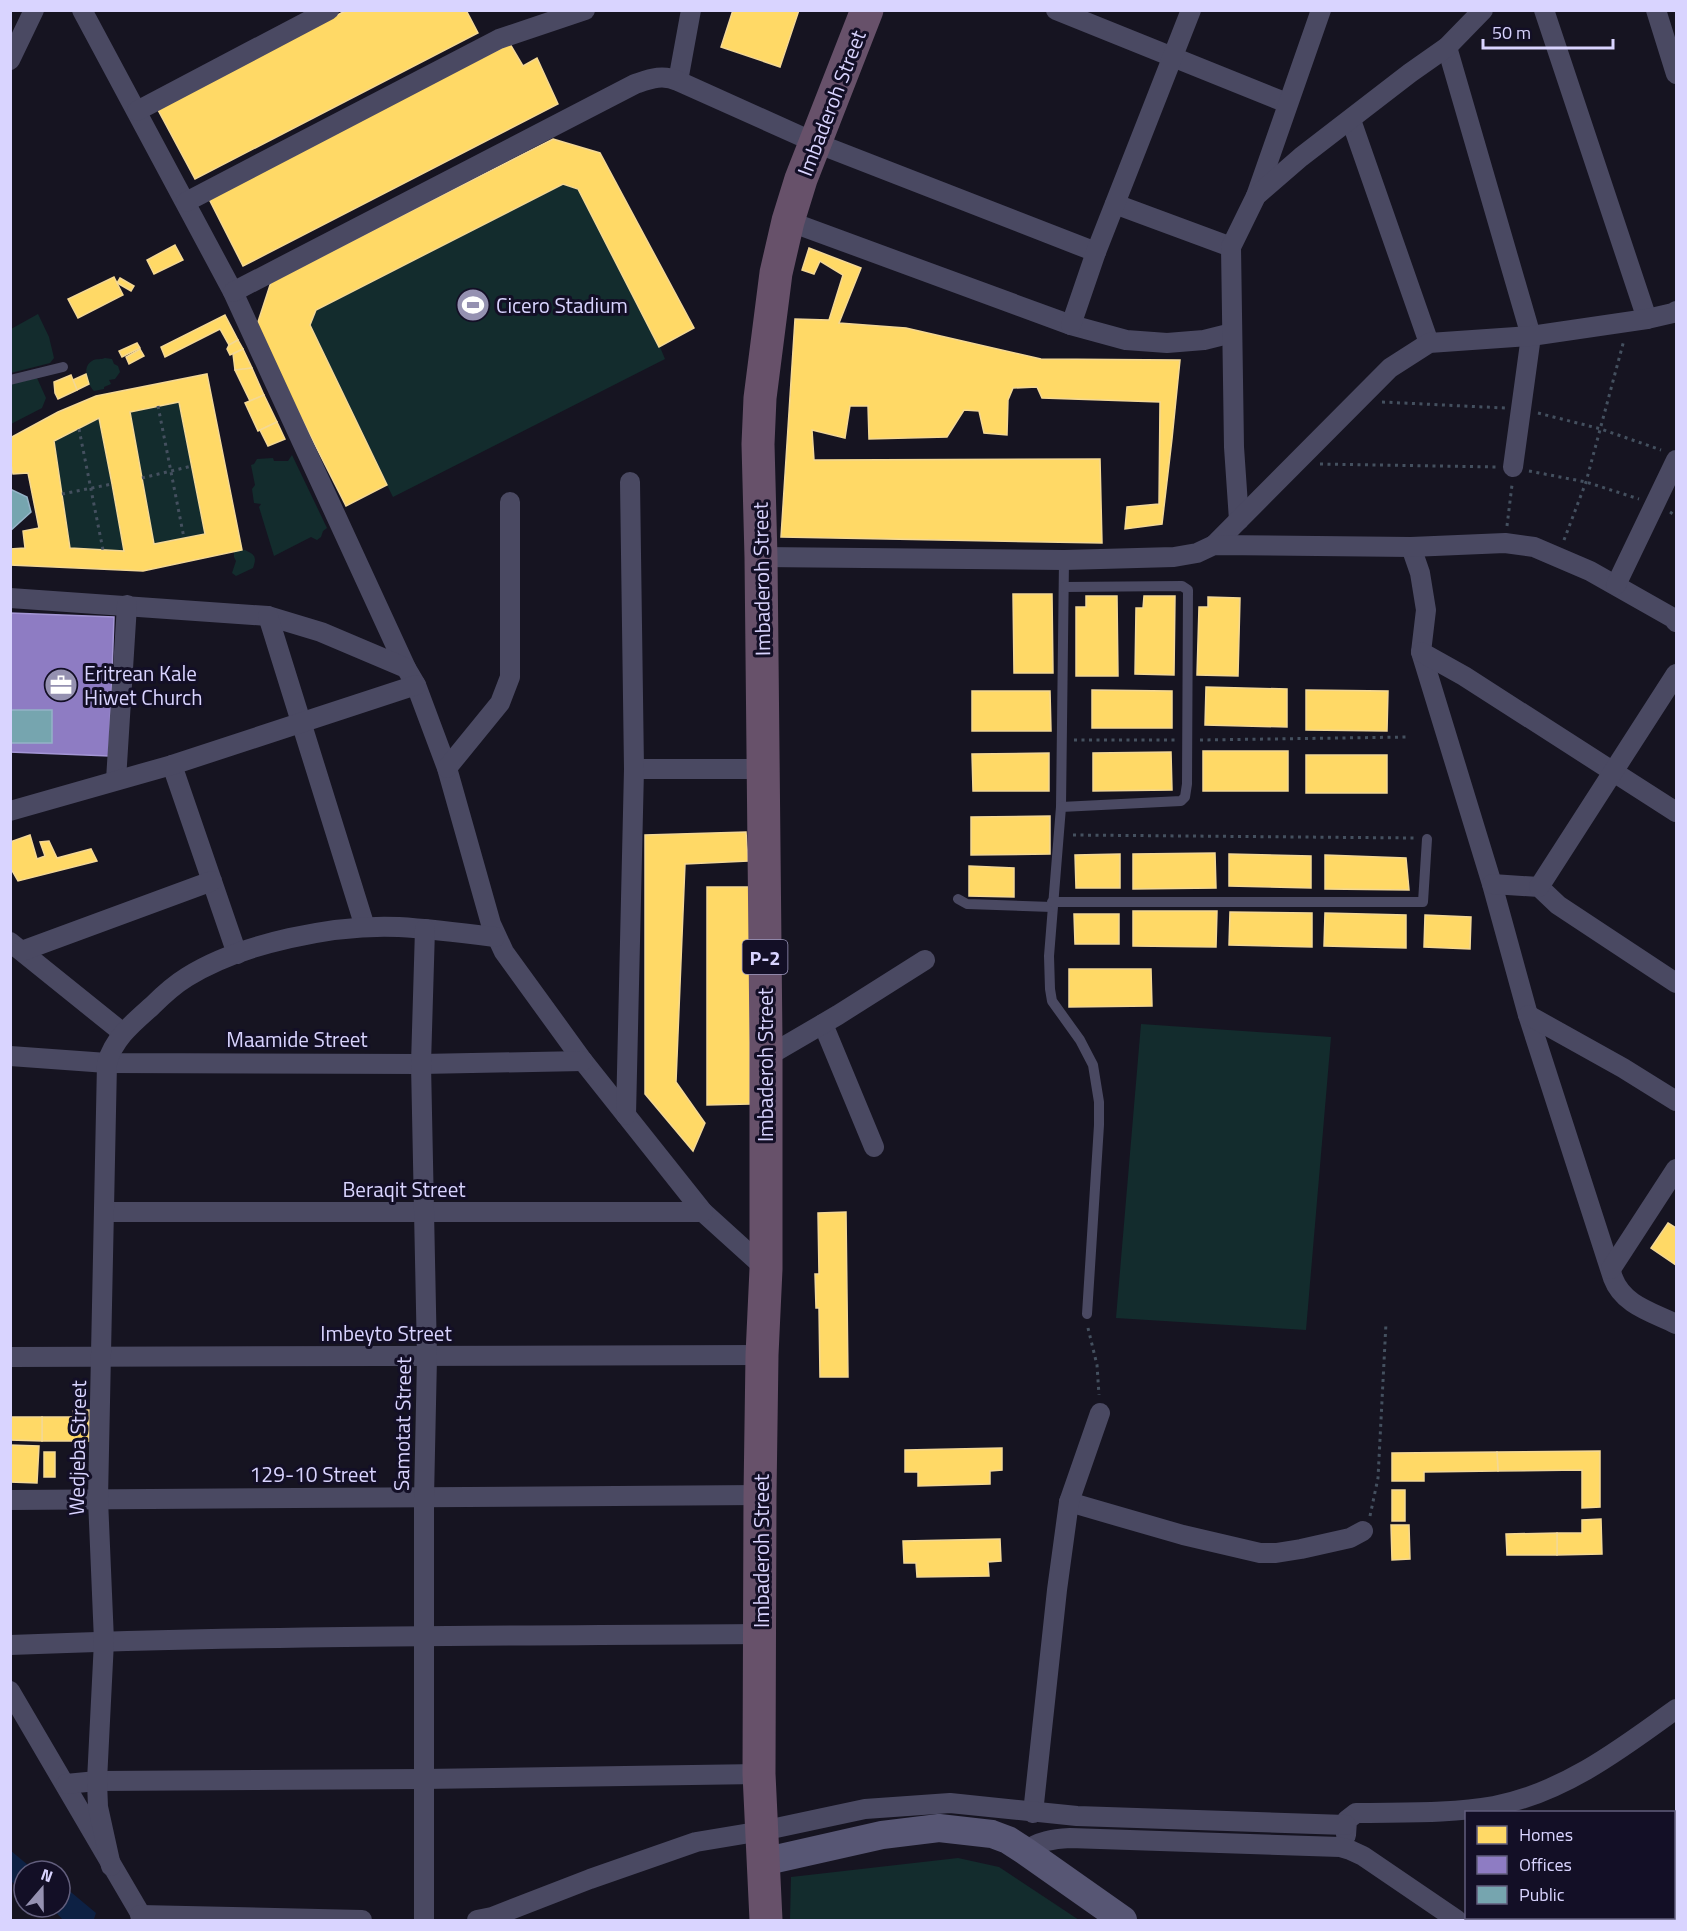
<svg xmlns="http://www.w3.org/2000/svg" width="1687" height="1931" viewBox="0 0 1687 1931" font-family="'Titillium Web',sans-serif">
  <style>
    .green { fill: #132c2d }
    .water { fill: #0d2144 }
    .homes { fill: #ffd966; stroke: #f4d894; stroke-width: 1.5; fill-rule: evenodd }
    .offices { fill: #8e7cc3; stroke: #a496d5; stroke-width: 1.5 }
    .public { fill: #76a5af; stroke: #94b3c7; stroke-width: 1.5 }
    .lines { fill: none; stroke-linecap: round; stroke-linejoin: round }
    .path { stroke: #44505f; stroke-width: 3; stroke-dasharray: 3 4.5; stroke-linecap: butt }
    .lane { stroke: #4a4962; stroke-width: 10 }
    .street { stroke: #4a4962; stroke-width: 20 }
    .secondary { stroke: #575674; stroke-width: 28 }
    .highway { stroke: #67516a; stroke-width: 33 }
    .labels { text-anchor: middle; dominant-baseline: central; stroke-width: 6; stroke-linejoin: round; paint-order: stroke }
    .shield { fill: #130f26; stroke: #9e99be; stroke-width: 1.5 }
    .shield-label { font-size: 20px; font-weight: bold; fill: #d9d4ff }
    .street-label { font-size: 21px; fill: #d9d4ff; stroke: #130f26 }
    .poi-label { font-size: 21px; fill: #d9d4ff; stroke: #130f26; text-anchor: start }
  </style>
  <rect width="100%" height="100%" fill="#161421"/>
  <g class="green">
    <path d="M 553,139 L 600,153 L 694,328 L 660,347 L 665,359 L 393,497 L 387,485 L 346,506 L 256,328 L 271,282 Z"/>
    <path d="M 38,314 L 49,337 L 54,358 L 50,363 L 11,373 L 11,329 Z"/>
    <path d="M 105,358 L 112,359 L 114,364 L 118,366 L 120,372 L 115,379 L 109,380 L 111,384 L 104,387 L 104,389 L 94,391 C 88,385 81,367 92,361 C 96,358 101,360 105,358 Z"/>
    <path d="M 37,378 L 46,398 L 42,408 L 11,424 L 11,384 Z"/>
    <path d="M 179,402 L 205,534 L 154,544 L 130,412 Z"/>
    <path d="M 99,418 L 124,551 L 70,548 L 54,441 Z"/>
    <path d="M 292,455 L 327,528 L 323,531 L 321,537 L 317,540 L 311,537 L 274,556 L 259,507 L 261,504 L 254,503 L 252,489 L 255,485 L 251,465 L 254,464 L 257,459 L 273,458 L 274,461 L 288,461 Z"/>
    <path d="M 245,550 C 255,555 257,556 253,568 L 236,576 L 232,573 L 236,561 L 234,557 L 234,551 Z"/>
    <path d="M 1141,1024 L 1331,1037 L 1306,1330 L 1116,1318 Z"/>
    <path d="M 958,1858 L 999,1867 L 1079,1920 L 790,1920 L 791,1877 Z"/>
  </g>
  <g class="water">
    <path d="M 10,1850 L 35,1871 L 24,1871 L 24,1893 L 11,1881 Z"/>
    <path d="M 60,1883 L 96,1913 L 94,1919 L 99,1920 L 63,1920 L 51,1907 L 60,1907 Z"/>
  </g>
  <g class="homes">
    <path d="M 347,10 L 466,10 L 478,33 L 195,179 L 157,108 Z"/>
    <path d="M 733,10 L 799,10 L 780,67 L 721,47 Z"/>
    <path d="M 510,44 L 523,66 L 537,58 L 558,104 L 243,266 L 207,195 Z"/>
    <path d="M 553,139 L 600,153 L 694,328 L 659,347 L 578,189 L 563,184 L 316,310 L 310,325 L 387,485 L 346,506 L 256,328 L 271,282 Z"/>
    <path d="M 175,245 L 183,260 L 154,274 L 147,260 Z"/>
    <path d="M 809,248 L 861,268 L 839,323 L 906,328 L 1041,359 L 1180,360 L 1172,439 L 1162,524 L 1125,529 L 1127,507 L 1159,504 L 1160,402 L 1042,398 L 1037,387 L 1013,388 L 1008,400 L 1007,435 L 984,433 L 979,411 L 964,410 L 947,437 L 869,439 L 868,406 L 850,406 L 845,438 L 812,430 L 814,460 L 1100,459 L 1102,543 L 781,537 L 795,319 L 829,320 L 843,275 L 820,261 L 814,274 L 802,270 Z"/>
    <path d="M 114,277 L 123,295 L 78,318 L 68,299 Z"/>
    <path d="M 120,278 L 134,286 L 131,291 L 117,283 Z"/>
    <path d="M 225,315 L 238,340 L 229,345 L 220,329 L 165,357 L 161,347 Z"/>
    <path d="M 238,340 L 243,349 L 230,355 L 227,349 L 229,345 Z"/>
    <path d="M 137,343 L 140,348 L 122,357 L 119,351 Z"/>
    <path d="M 140,349 L 144,356 L 129,364 L 126,357 Z"/>
    <path d="M 243,349 L 252,368 L 235,370 L 233,354 Z"/>
    <path d="M 252,368 L 264,395 L 250,401 L 235,370 Z"/>
    <path d="M 86,374 L 89,384 L 77,390 L 73,380 Z"/>
    <path d="M 207,374 L 242,550 L 143,571 L 10,565 L 10,549 L 25,548 L 23,531 L 39,528 L 28,473 L 13,474 L 10,460 L 10,438 L 58,412 L 96,396 ZM 179,402 L 205,534 L 154,544 L 130,412 ZM 99,418 L 112,484 L 124,551 L 70,548 L 54,441 Z"/>
    <path d="M 71,375 L 77,390 L 58,399 L 55,393 L 54,382 Z"/>
    <path d="M 264,395 L 277,422 L 258,431 L 245,403 Z"/>
    <path d="M 277,422 L 285,439 L 268,446 L 260,430 Z"/>
    <path d="M 1013,594 L 1052,594 L 1053,673 L 1014,673 Z"/>
    <path d="M 1086,596 L 1117,596 L 1118,676 L 1076,676 L 1076,607 L 1086,607 Z"/>
    <path d="M 1144,596 L 1175,596 L 1174,675 L 1135,674 L 1136,608 L 1143,608 Z"/>
    <path d="M 1208,597 L 1240,598 L 1238,676 L 1197,675 L 1199,607 L 1208,607 Z"/>
    <path d="M 1206,687 L 1287,689 L 1287,727 L 1205,725 Z"/>
    <path d="M 1092,690 L 1172,691 L 1172,728 L 1092,728 Z"/>
    <path d="M 1306,690 L 1388,691 L 1387,731 L 1306,730 Z"/>
    <path d="M 972,691 L 1050,691 L 1051,731 L 972,731 Z"/>
    <rect x="1203" y="751" width="85" height="40"/>
    <path d="M 1171,752 L 1172,790 L 1093,791 L 1093,753 Z"/>
    <path d="M 1049,753 L 1049,791 L 973,791 L 972,754 Z"/>
    <rect x="1306" y="755" width="81" height="38"/>
    <path d="M 1050,816 L 1050,854 L 971,855 L 971,817 Z"/>
    <path d="M 746,832 L 748,861 L 685,864 L 676,1082 L 705,1123 L 693,1151 L 645,1094 L 645,835 Z"/>
    <path d="M 30,835 L 37,859 L 45,856 L 40,842 L 49,841 L 57,858 L 91,849 L 97,861 L 18,881 L 10,867 L 10,842 Z"/>
    <path d="M 1215,853 L 1216,888 L 1133,889 L 1133,854 Z"/>
    <path d="M 1120,854 L 1120,888 L 1076,888 L 1075,855 Z"/>
    <path d="M 1229,854 L 1311,856 L 1311,888 L 1229,886 Z"/>
    <path d="M 1325,855 L 1406,858 L 1409,890 L 1325,889 Z"/>
    <path d="M 969,866 L 1014,868 L 1014,897 L 969,896 Z"/>
    <path d="M 707,887 L 750,887 L 750,1104 L 707,1105 Z"/>
    <path d="M 1133,911 L 1217,911 L 1216,947 L 1133,946 Z"/>
    <path d="M 1230,912 L 1312,913 L 1312,947 L 1229,945 Z"/>
    <path d="M 1325,913 L 1406,915 L 1406,948 L 1324,946 Z"/>
    <path d="M 1074,914 L 1119,914 L 1119,944 L 1075,944 Z"/>
    <path d="M 1425,915 L 1471,917 L 1470,949 L 1424,947 Z"/>
    <path d="M 1069,969 L 1151,969 L 1152,1006 L 1069,1007 Z"/>
    <path d="M 846,1212 L 848,1377 L 820,1377 L 819,1308 L 816,1308 L 815,1274 L 819,1274 L 818,1213 Z"/>
    <path d="M 1668,1223 L 1676,1228 L 1676,1265 L 1651,1248 Z"/>
    <path d="M 73,1410 L 89,1410 L 89,1441 L 42,1441 L 42,1417 L 73,1417 Z"/>
    <path d="M 10,1417 L 42,1417 L 42,1441 L 10,1440 Z"/>
    <path d="M 10,1445 L 39,1446 L 37,1483 L 10,1482 Z"/>
    <path d="M 1002,1448 L 1002,1470 L 990,1471 L 990,1484 L 918,1486 L 918,1472 L 905,1472 L 905,1450 Z"/>
    <path d="M 1600,1451 L 1600,1507 L 1582,1508 L 1582,1470 L 1498,1471 L 1497,1452 Z"/>
    <rect x="44" y="1452" width="11" height="25"/>
    <path d="M 1497,1452 L 1498,1471 L 1424,1472 L 1424,1481 L 1392,1481 L 1392,1453 Z"/>
    <rect x="1392" y="1490" width="13" height="31"/>
    <path d="M 1601,1519 L 1602,1554 L 1557,1555 L 1557,1533 L 1582,1533 L 1582,1520 Z"/>
    <path d="M 1391,1525 L 1409,1525 L 1410,1559 L 1392,1560 Z"/>
    <path d="M 1557,1533 L 1557,1555 L 1507,1555 L 1506,1534 Z"/>
    <path d="M 1000,1539 L 1001,1561 L 988,1562 L 989,1576 L 917,1577 L 916,1563 L 904,1563 L 903,1541 Z"/>
  </g>
  <path class="offices" d="M 10,613 L 114,617 L 109,756 L 10,752 Z"/>
  <g class="public">
    <path d="M 10,489 L 27,497 L 31,512 L 10,531 Z"/>
    <rect x="10" y="710" width="42" height="33"/>
  </g>
  <g class="lines">
    <g class="path">
      <path d="M 1382,402 L 1505,408"/>
      <path d="M 158,406 L 184,538"/>
      <path d="M 1538,413 L 1601,429 L 1661,450"/>
      <path d="M 79,429 L 103,550"/>
      <path d="M 1320,464 L 1496,467"/>
      <path d="M 1529,471 L 1586,482 L 1639,499"/>
      <path d="M 142,478 L 192,466"/>
      <path d="M 62,494 L 112,484"/>
      <path d="M 1670,512 L 1676,516"/>
      <path d="M 1507,526 L 1512,485"/>
      <path d="M 1564,540 L 1586,482 L 1624,340"/>
      <path d="M 1074,740 L 1175,740"/>
      <path d="M 1200,740 L 1409,737"/>
      <path d="M 1073,835 L 1414,838"/>
      <path d="M 1088,1328 L 1097,1365 L 1099,1395"/>
      <path d="M 1370,1516 L 1378,1478 L 1386,1323"/>
    </g>
    <g class="lane">
      <path d="M 10,380 L 63,367"/>
      <path d="M 1064,560 L 1061,807 L 1049,956 L 1050,989 L 1052,1001 L 1080,1040 L 1093,1065 L 1099,1102 L 1099,1125 L 1087,1314"/>
      <path d="M 1061,807 L 1181,801 L 1185,797 L 1187,784 L 1188,590 L 1182,586 L 1064,587"/>
      <path d="M 958,899 L 967,904 L 1052,907"/>
      <path d="M 1052,902 L 1423,902 L 1427,839"/>
    </g>
    <g class="street">
      <path d="M 82,10 L 233,292 L 406,668"/>
      <path d="M 1056,10 L 1287,103"/>
      <path d="M 1544,10 L 1647,319"/>
      <path d="M 1656,10 L 1676,74"/>
      <path d="M 1447,47 L 1531,336 L 1513,467"/>
      <path d="M 10,60 L 34,10"/>
      <path d="M 678,81 L 691,10"/>
      <path d="M 137,111 L 329,10"/>
      <path d="M 1351,120 L 1429,343"/>
      <path d="M 1256,196 L 1321,10"/>
      <path d="M 186,202 L 499,39 L 585,10"/>
      <path d="M 1115,204 L 1231,247"/>
      <path d="M 788,221 L 1071,325 L 1126,340 L 1167,343 L 1204,340 L 1232,333"/>
      <path d="M 233,292 L 635,84 C 650,79 662,74 678,81 L 816,143 L 1096,252"/>
      <path d="M 1071,325 L 1096,252 L 1191,10"/>
      <path d="M 1239,520 L 1234,447 L 1231,247 L 1256,196 L 1301,157 L 1410,73 L 1447,47 L 1483,10"/>
      <path d="M 1214,545 L 1390,368 L 1429,343 L 1531,336 L 1647,319 L 1673,313 L 1676,311"/>
      <path d="M 1411,547 L 1420,573 L 1426,610 L 1421,652 L 1492,884 L 1528,1015 L 1613,1278 C 1623,1305 1652,1312 1676,1324"/>
      <path d="M 761,557 L 1064,560 L 1174,557 L 1197,553 L 1214,545 L 1411,547 L 1505,543 L 1534,547 L 1590,571 L 1673,618 L 1676,622"/>
      <path d="M 1616,585 L 1676,460"/>
      <path d="M 10,598 L 268,616 L 321,632 L 406,668 L 416,685 L 447,768 L 491,924 L 504,952 L 583,1061 L 703,1212 L 766,1269"/>
      <path d="M 268,616 L 365,927"/>
      <path d="M 1421,652 L 1464,676 L 1676,812"/>
      <path d="M 172,765 L 237,954"/>
      <path d="M 447,768 L 500,703 L 510,677 L 510,502"/>
      <path d="M 634,769 L 762,769"/>
      <path d="M 116,780 L 127,605"/>
      <path d="M 10,811 L 172,765 L 416,685"/>
      <path d="M 1492,884 L 1539,887 L 1558,905 L 1676,983"/>
      <path d="M 1539,887 L 1676,674"/>
      <path d="M 10,942 L 123,1033"/>
      <path d="M 22,951 L 212,881"/>
      <path d="M 1528,1015 L 1623,1068 L 1676,1101"/>
      <path d="M 823,1024 L 874,1147"/>
      <path d="M 10,1056 L 107,1063 L 421,1064 L 583,1061"/>
      <path d="M 766,1057 L 838,1015 L 925,960"/>
      <path d="M 626,1115 L 634,769 L 630,482"/>
      <path d="M 105,1212 L 703,1212"/>
      <path d="M 1611,1269 L 1676,1169"/>
      <path d="M 10,1357 L 762,1355"/>
      <path d="M 10,1500 L 760,1495"/>
      <path d="M 1069,1502 L 1183,1535 L 1260,1553 L 1276,1553 L 1301,1549 L 1350,1538 L 1363,1531"/>
      <path d="M 10,1645 C 260,1635 511,1636 761,1634"/>
      <path d="M 10,1691 L 144,1920"/>
      <path d="M 66,1784 L 97,1781 L 423,1779 L 759,1774"/>
      <path d="M 1033,1813 L 1057,1590 L 1069,1502 L 1100,1413"/>
      <path d="M 1346,1835 L 1347,1820 L 1356,1813 C 1402,1812 1449,1814 1494,1806 C 1563,1793 1621,1749 1676,1709"/>
      <path d="M 1025,1851 C 1039,1841 1053,1839 1070,1838 L 1340,1847 L 1350,1850 L 1363,1856 L 1457,1920"/>
      <path d="M 111,1866 L 98,1807 L 97,1781 L 104,1641 L 98,1499 L 107,1063 C 114,1038 133,1023 152,1006 C 163,995 174,985 187,977 C 241,943 336,924 399,927 C 431,929 463,933 495,937"/>
      <path d="M 140,1915 L 362,1920"/>
      <path d="M 424,1920 L 424,1498 L 427,1357 L 421,1064 L 425,929"/>
      <path d="M 477,1920 L 492,1917 L 590,1879 L 696,1842 L 762,1831 L 865,1809 L 950,1803 L 1077,1816 L 1346,1825"/>
    </g>
    <path class="secondary" d="M 762,1862 L 882,1835 L 939,1828 L 992,1834 L 1008,1840 L 1025,1851 L 1123,1920"/>
    <path class="highway" d="M 766,1920 L 759,1774 L 760,1495 L 762,1355 L 766,1269 L 766,1043 L 761,557 L 758,444 L 760,398 L 776,273 L 788,221 L 801,179 L 867,10"/>
  </g>
  <defs>
    <symbol id="stadium-disc" viewBox="-11 -11 22 22"><circle r="9.5" fill="#9591b1" stroke="#130f26"/><path d="M0-5a6.5 5 0 1 0 0 10a6.5 5 0 1 0 0-10ZM-3.5-1.8h7v3.6h-7Z" fill="#fff"/></symbol>
    <symbol id="office-disc" viewBox="-11 -11 22 22"><circle r="9.5" fill="#9591b1" stroke="#130f26"/><path d="M-6-3h4V-5.5h4V-3h4V5H-6ZM-1-4.5V-3h2v-1.5ZM-6 0V1H6V0Z" fill="#fff"/></symbol>
  </defs>
  <g fill-rule="evenodd">
    <use href="#stadium-disc" x="454" y="286" width="38" height="38"/>
    <use href="#office-disc" x="42" y="666" width="38" height="38"/>
  </g>
  <g class="labels">
    <rect class="shield" x="742.5" y="940" width="45" height="34" rx="4.5"/>
    <g class="shield-label">
      <text x="765" y="957">P-2</text>
    </g>
    <g class="street-label">
      <text transform="translate(831 103) rotate(-69)">Imbaderoh Street</text>
      <text transform="translate(761 579) rotate(-91)">Imbaderoh Street</text>
      <text x="297" y="1039">Maamide Street</text>
      <text transform="translate(765 1065) rotate(-90)">Imbaderoh Street</text>
      <text x="404" y="1189">Beraqit Street</text>
      <text x="386" y="1333">Imbeyto Street</text>
      <text transform="translate(402 1424) rotate(-89)">Samotat Street</text>
      <text transform="translate(77 1448) rotate(-89)">Wedjeba Street</text>
      <text x="313" y="1474">129-10 Street</text>
      <text transform="translate(761 1551) rotate(-90)">Imbaderoh Street</text>
    </g>
    <g class="poi-label">
      <text x="496" y="305">Cicero Stadium</text>
      <text x="84" y="673">Eritrean Kale<tspan x="84" dy="24">Hiwet Church</tspan></text>
    </g>
  </g>
  <rect width="1687" height="1931" fill="none" stroke="#d9d4ff" stroke-width="24"/>
  <rect x="1465" y="1811" width="210" height="108" fill="#130f26" stroke="#625e7d" stroke-width="1.5"/>
  <rect x="1477" y="1826" width="30" height="18" fill="#ffd966" stroke="#625e7d" stroke-width="1.5"/>
  <text x="1519" y="1841" font-size="18" fill="#d9d4ff">Homes</text>
  <rect x="1477" y="1856" width="30" height="18" fill="#8e7cc3" stroke="#625e7d" stroke-width="1.5"/>
  <text x="1519" y="1871" font-size="18" fill="#d9d4ff">Offices</text>
  <rect x="1477" y="1886" width="30" height="18" fill="#76a5af" stroke="#625e7d" stroke-width="1.5"/>
  <text x="1519" y="1901" font-size="18" fill="#d9d4ff">Public</text>
  <g transform="translate(42 1889) rotate(20)"><circle r="28" fill="#130f26" stroke="#625e7d" stroke-width="1.5"/>
  <path d="M0-4.5L10 22L0 15L-10 22Z" fill="#9591b1"/>
  <text y="-9" font-size="16" font-weight="bold" text-anchor="middle" fill="#d9d4ff">N</text>
  </g>
  <path d="M1483 39v9h130v-9" fill="none" stroke="#d9d4ff" stroke-width="3"/>
  <text x="1492" y="39" font-size="18" fill="#d9d4ff" stroke="#130f26" stroke-width="4.5" paint-order="stroke">50 m</text>
</svg>
